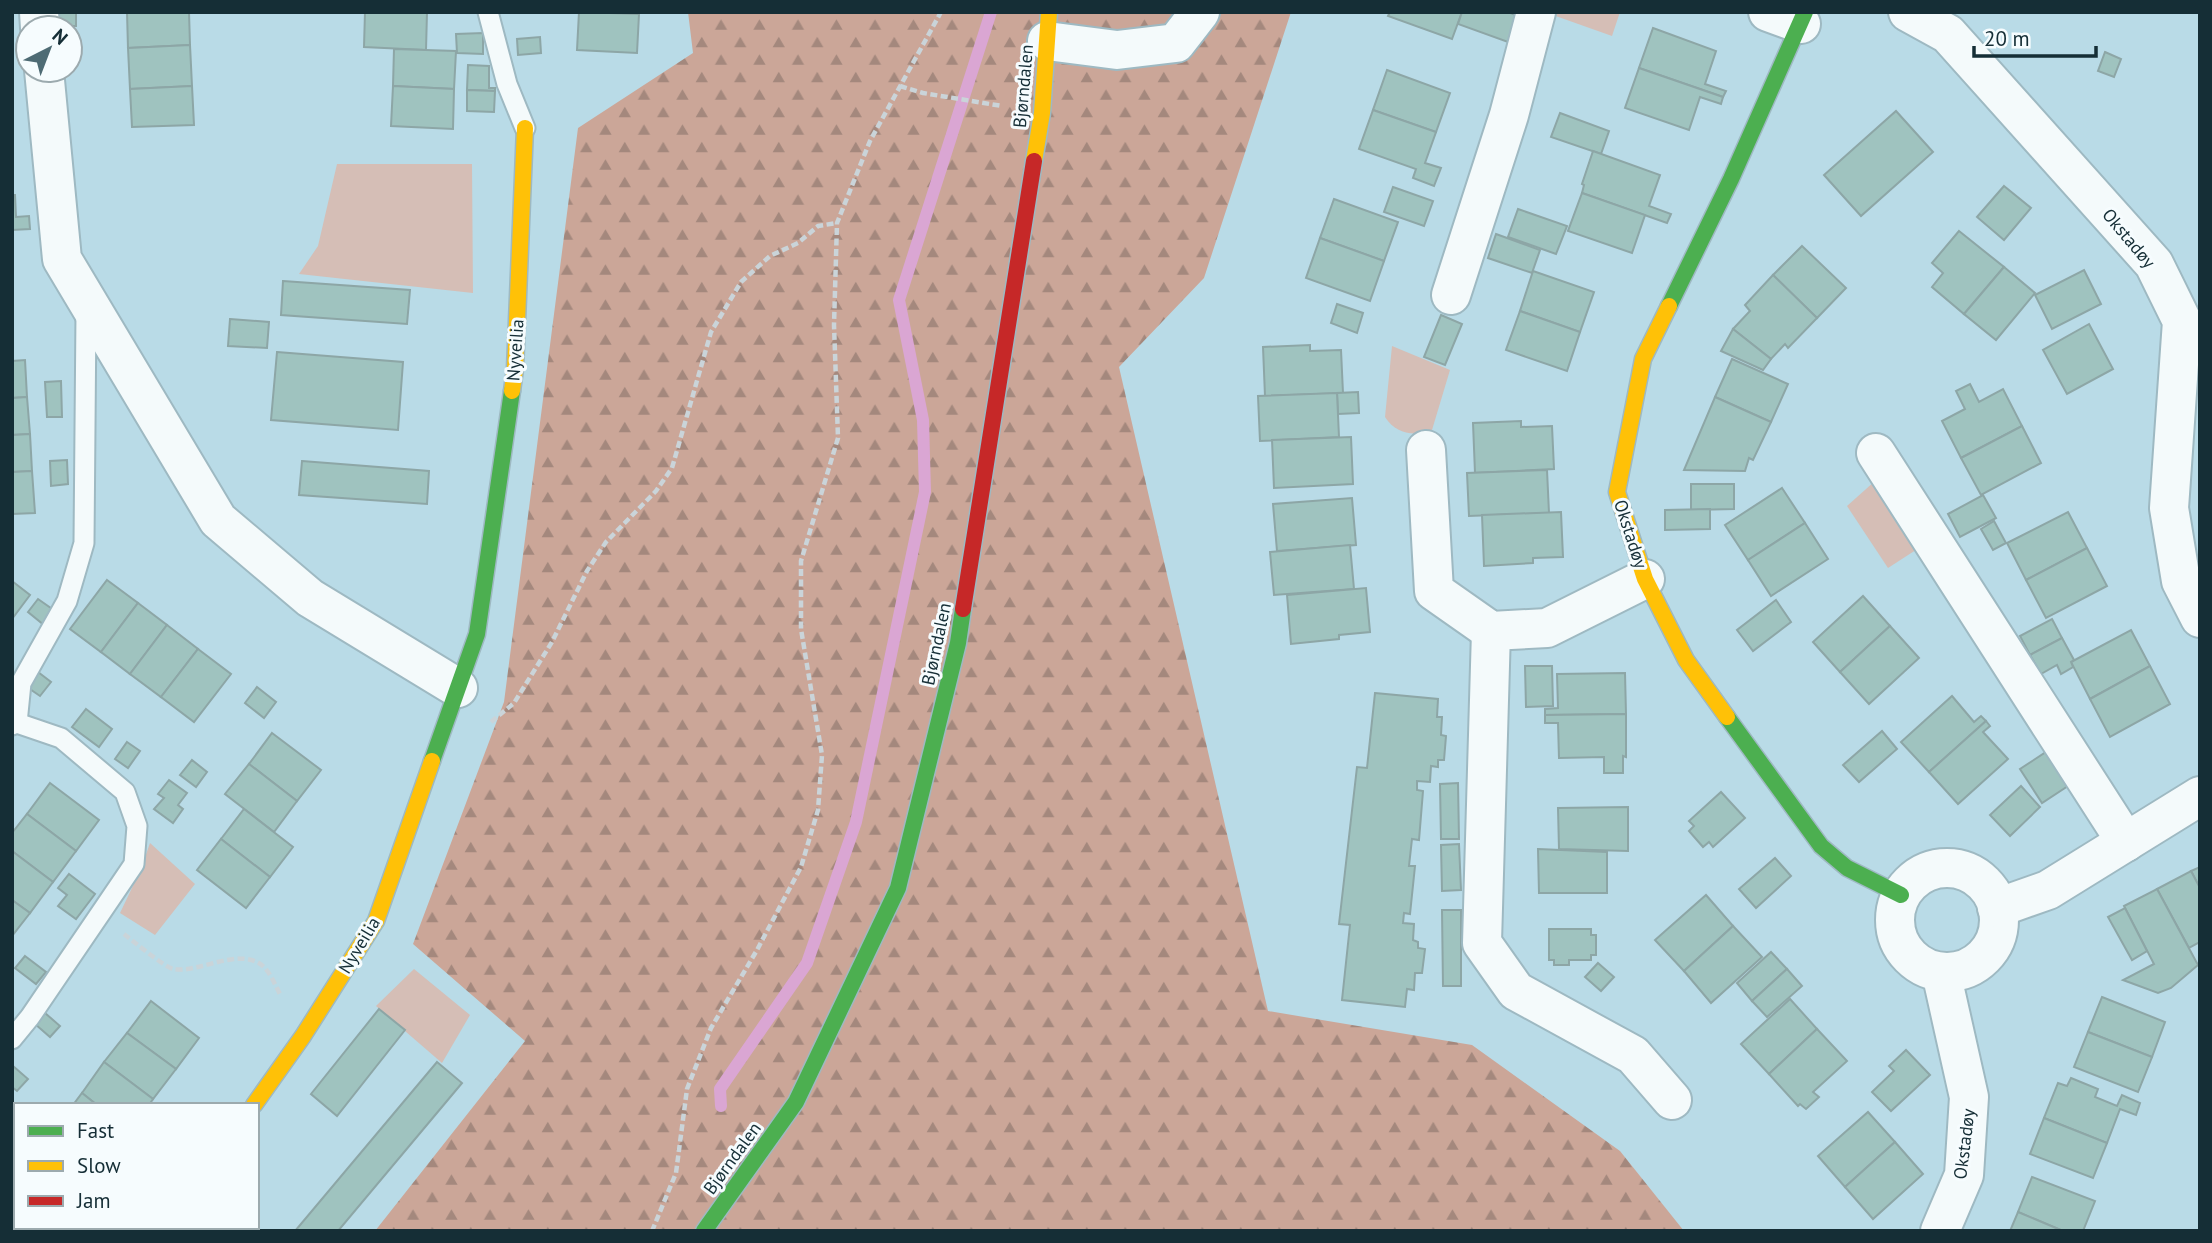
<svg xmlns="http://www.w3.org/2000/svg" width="2212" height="1243" viewBox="0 0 2212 1243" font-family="'PT Sans',sans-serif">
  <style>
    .green { fill: #d5beb6 }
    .forest { fill: url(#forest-firs) }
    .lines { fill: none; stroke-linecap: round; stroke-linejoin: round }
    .stream { stroke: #daa6d3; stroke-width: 12 }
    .building { fill: #9fc3bf; stroke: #8da6a6; stroke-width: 2 }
    .lane-casing { stroke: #9eb9c2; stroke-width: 23 }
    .street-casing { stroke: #9eb9c2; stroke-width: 42 }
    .fast-casing { stroke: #9eb9c2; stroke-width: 19 }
    .slow-casing { stroke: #9eb9c2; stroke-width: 19 }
    .jam-casing { stroke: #9eb9c2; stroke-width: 19 }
    .path { stroke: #cad4d9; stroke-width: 4.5; stroke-dasharray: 7 3.5; stroke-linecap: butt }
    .lane { stroke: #f4fafb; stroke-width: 19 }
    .street { stroke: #f4fafb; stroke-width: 38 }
    .fast { stroke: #4caf50; stroke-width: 16 }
    .slow { stroke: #ffc107; stroke-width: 16 }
    .jam { stroke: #c62828; stroke-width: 16 }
    .labels { text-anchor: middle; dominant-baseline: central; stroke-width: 6; stroke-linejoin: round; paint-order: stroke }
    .street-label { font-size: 18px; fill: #152e36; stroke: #f6fcfe }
  </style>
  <defs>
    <pattern id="forest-firs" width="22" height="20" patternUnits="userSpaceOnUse" patternTransform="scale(1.75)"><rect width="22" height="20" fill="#cba698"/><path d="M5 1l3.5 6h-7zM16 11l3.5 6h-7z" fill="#a4887d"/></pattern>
  </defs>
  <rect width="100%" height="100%" fill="#b9dbe7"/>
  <g class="green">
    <path d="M 1551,12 L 1620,12 L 1612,36 L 1550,14 Z"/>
    <path d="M 337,164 L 472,164 L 473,293 L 299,274 L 318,246 Z"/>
    <path d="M 1392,346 L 1450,370 L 1432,430 C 1414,437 1396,434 1385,417 Z"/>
    <path d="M 1875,481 L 1922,546 L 1888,568 L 1847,506 Z"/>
    <path d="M 150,843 L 195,884 L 155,935 L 120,913 L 141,869 Z"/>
    <path d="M 414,969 L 470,1015 L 442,1063 L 376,1006 Z"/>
  </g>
  <path class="forest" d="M 688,12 L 1291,12 L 1204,278 L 1119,367 L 1268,1011 L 1472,1045 L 1620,1151 L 1684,1231 L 375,1231 L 525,1041 L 413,944 L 504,702 L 578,128 L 693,53 Z"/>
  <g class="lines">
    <path class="stream" d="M 721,1106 L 720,1089 L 807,963 L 856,822 L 925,492 L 923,420 L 899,300 L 991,12"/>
  </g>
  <g class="building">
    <rect x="57" y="12" width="19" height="14"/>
    <path d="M 127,12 L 189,12 L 190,45 L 128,48 Z"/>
    <path d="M 365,12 L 427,12 L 426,50 L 364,47 Z"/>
    <path d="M 579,12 L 639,14 L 637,53 L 577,50 Z"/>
    <path d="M 1390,12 L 1462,12 L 1452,39 L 1388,16 Z"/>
    <path d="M 1462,12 L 1508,12 L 1518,16 L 1508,42 L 1458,24 Z"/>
    <path d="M 1653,28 L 1716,51 L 1705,84 L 1726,91 L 1723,97 L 1639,68 Z"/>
    <path d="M 483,33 L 483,54 L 457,53 L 456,34 Z"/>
    <path d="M 540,37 L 541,53 L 518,55 L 517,39 Z"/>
    <path d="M 190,45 L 192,86 L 130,89 L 128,48 Z"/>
    <path d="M 394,49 L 456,51 L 454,89 L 393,86 Z"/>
    <path d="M 2105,52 L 2121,59 L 2114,77 L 2098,71 Z"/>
    <path d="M 468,65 L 489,66 L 489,88 L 495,88 L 495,91 L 467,90 Z"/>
    <path d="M 1639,68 L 1723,97 L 1721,104 L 1700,97 L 1689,130 L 1625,108 Z"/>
    <path d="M 1387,70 L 1450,93 L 1436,132 L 1373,110 Z"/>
    <path d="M 192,86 L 194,125 L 132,127 L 130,89 Z"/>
    <path d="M 393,86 L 454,89 L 453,129 L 391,126 Z"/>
    <path d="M 467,90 L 495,91 L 494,112 L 467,111 Z"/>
    <path d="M 1373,110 L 1436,132 L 1425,163 L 1441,168 L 1434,186 L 1413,178 L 1416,169 L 1359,149 Z"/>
    <path d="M 1896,111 L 1933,152 L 1861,216 L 1824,175 Z"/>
    <path d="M 1560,113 L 1609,131 L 1601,154 L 1551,137 Z"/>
    <path d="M 1593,151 L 1660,175 L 1649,206 L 1671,214 L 1667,223 L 1582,193 L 1584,185 L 1582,184 Z"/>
    <path d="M 2004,186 L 2031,208 L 2004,240 L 1977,217 Z"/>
    <path d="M 1393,187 L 1433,201 L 1424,226 L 1384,212 Z"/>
    <path d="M 1582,193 L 1645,215 L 1632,253 L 1568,231 Z"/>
    <path d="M 12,195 L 15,195 L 16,217 L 29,216 L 30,229 L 12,230 Z"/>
    <path d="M 1334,199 L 1398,222 L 1384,261 L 1320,238 Z"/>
    <path d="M 1518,209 L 1567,226 L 1556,254 L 1508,237 Z"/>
    <path d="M 1959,231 L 2004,267 L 1964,314 L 1932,287 L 1943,273 L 1932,263 Z"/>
    <path d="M 1496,234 L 1540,250 L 1532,273 L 1488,258 Z"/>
    <path d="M 1320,238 L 1384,261 L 1370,301 L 1306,278 Z"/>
    <path d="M 1802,246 L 1846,288 L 1817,318 L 1773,275 Z"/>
    <path d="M 2004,267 L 2035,293 L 1996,340 L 1964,314 Z"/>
    <path d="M 2084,270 L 2101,304 L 2052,329 L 2035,295 Z"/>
    <path d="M 1533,271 L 1594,292 L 1580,332 L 1520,311 Z"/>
    <path d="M 1773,275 L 1817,318 L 1788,348 L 1785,344 L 1771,359 L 1733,329 L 1750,311 L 1745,305 Z"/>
    <path d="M 283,281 L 410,290 L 407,324 L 281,315 Z"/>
    <path d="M 1337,304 L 1363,313 L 1357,333 L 1331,323 Z"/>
    <path d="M 1520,311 L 1580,332 L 1567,371 L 1506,350 Z"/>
    <path d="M 1441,315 L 1462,324 L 1445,365 L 1424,357 Z"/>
    <path d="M 230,319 L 269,322 L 267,348 L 228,346 Z"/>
    <path d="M 2089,324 L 2113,369 L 2067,394 L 2043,350 Z"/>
    <path d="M 1733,329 L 1771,359 L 1763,370 L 1721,351 Z"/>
    <path d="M 1310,345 L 1310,351 L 1341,350 L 1343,393 L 1265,396 L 1263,347 Z"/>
    <path d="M 277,352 L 403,362 L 398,430 L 271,420 Z"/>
    <path d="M 1732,359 L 1788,384 L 1771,422 L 1715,397 Z"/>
    <path d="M 25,360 L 27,397 L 12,398 L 12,361 Z"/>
    <path d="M 61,381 L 62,417 L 47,417 L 45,382 Z"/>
    <path d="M 1970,384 L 1979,402 L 2003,389 L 2022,426 L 1961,458 L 1942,421 L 1965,409 L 1956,391 Z"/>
    <path d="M 1358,392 L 1359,413 L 1338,414 L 1337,393 Z"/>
    <path d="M 1337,393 L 1339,437 L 1260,441 L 1258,396 Z"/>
    <path d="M 27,397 L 30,434 L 12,435 L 12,398 Z"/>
    <path d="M 1715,397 L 1771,422 L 1753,460 L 1749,458 L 1745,471 L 1684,470 Z"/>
    <path d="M 1521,421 L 1521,427 L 1552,426 L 1554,469 L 1475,473 L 1473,423 Z"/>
    <path d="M 2022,426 L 2041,463 L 1981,495 L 1961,458 Z"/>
    <path d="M 30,434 L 32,471 L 12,472 L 12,435 Z"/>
    <path d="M 1351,437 L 1353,484 L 1274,488 L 1272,440 Z"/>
    <path d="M 67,460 L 68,484 L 51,486 L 50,461 Z"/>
    <path d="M 302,461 L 429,471 L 427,504 L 299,495 Z"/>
    <path d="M 1547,470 L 1549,513 L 1469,516 L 1467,473 Z"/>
    <path d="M 32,471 L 35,513 L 12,514 L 12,472 Z"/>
    <path d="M 1691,484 L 1734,484 L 1734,509 L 1691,510 Z"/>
    <path d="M 1782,488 L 1805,523 L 1748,560 L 1725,525 Z"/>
    <path d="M 1983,495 L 1996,518 L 1960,537 L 1948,514 Z"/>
    <path d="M 1352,498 L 1356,545 L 1277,551 L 1273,504 Z"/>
    <path d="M 1710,509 L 1710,529 L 1665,530 L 1665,510 Z"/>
    <path d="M 1561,512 L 1563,557 L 1533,558 L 1533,563 L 1484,566 L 1482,515 Z"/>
    <path d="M 2068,512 L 2087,548 L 2026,580 L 2007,543 Z"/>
    <path d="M 1994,521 L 2006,543 L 1993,550 L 1981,529 Z"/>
    <path d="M 1805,523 L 1828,559 L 1771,596 L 1748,560 Z"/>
    <path d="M 1350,545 L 1354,589 L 1274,595 L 1270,552 Z"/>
    <path d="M 2087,548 L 2107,586 L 2046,618 L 2026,580 Z"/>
    <path d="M 107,580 L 138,603 L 101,652 L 70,629 Z"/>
    <path d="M 12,581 L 30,595 L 12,619 Z"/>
    <path d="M 1366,588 L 1370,632 L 1339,635 L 1339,639 L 1291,644 L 1287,595 Z"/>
    <path d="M 1863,596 L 1890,626 L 1840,672 L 1813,642 Z"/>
    <path d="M 38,599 L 55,611 L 44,625 L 28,612 Z"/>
    <path d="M 1776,600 L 1791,622 L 1753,651 L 1737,630 Z"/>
    <path d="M 138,603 L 167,625 L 130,674 L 101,652 Z"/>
    <path d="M 2052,619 L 2062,638 L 2030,655 L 2020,636 Z"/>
    <path d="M 167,625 L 198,649 L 161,697 L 130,674 Z"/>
    <path d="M 1890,626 L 1919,658 L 1869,704 L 1840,672 Z"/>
    <path d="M 2131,630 L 2150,666 L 2090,699 L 2071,662 Z"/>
    <path d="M 2062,638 L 2074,660 L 2071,662 L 2073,667 L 2061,674 L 2057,665 L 2041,674 L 2030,655 Z"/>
    <path d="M 198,649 L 231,674 L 194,722 L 161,697 Z"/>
    <path d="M 1525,666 L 1552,666 L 1553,706 L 1526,707 Z"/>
    <path d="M 2150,666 L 2170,704 L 2110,737 L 2090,699 Z"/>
    <path d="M 38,672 L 51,682 L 40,696 L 27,687 Z"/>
    <path d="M 1625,673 L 1626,714 L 1545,715 L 1545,709 L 1558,708 L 1557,674 Z"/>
    <path d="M 257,687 L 276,702 L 264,718 L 245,703 Z"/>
    <path d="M 1375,693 L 1438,699 L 1437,717 L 1442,717 L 1441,735 L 1446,736 L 1444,760 L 1438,760 L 1438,767 L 1431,766 L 1430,782 L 1417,781 L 1417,790 L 1423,791 L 1419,840 L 1412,839 L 1409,866 L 1415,866 L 1410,914 L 1404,913 L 1403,923 L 1414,924 L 1413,940 L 1418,942 L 1418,948 L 1425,949 L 1422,973 L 1415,973 L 1414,990 L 1407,989 L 1405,1007 L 1342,1000 L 1350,925 L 1339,924 L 1357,767 L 1367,768 Z"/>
    <path d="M 1952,696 L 1974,722 L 1981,716 L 1986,721 L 1929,772 L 1901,742 Z"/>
    <path d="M 86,709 L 112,729 L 99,747 L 72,727 Z"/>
    <path d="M 1626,714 L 1626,757 L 1623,756 L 1623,773 L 1604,773 L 1604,757 L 1559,758 L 1558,723 L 1545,723 L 1545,715 Z"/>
    <path d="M 1986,721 L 1990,726 L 1983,732 L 2008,759 L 1958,804 L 1929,772 Z"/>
    <path d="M 1882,731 L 1897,749 L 1859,782 L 1843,765 Z"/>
    <path d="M 272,733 L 321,770 L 297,801 L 249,764 Z"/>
    <path d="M 127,742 L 140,751 L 128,768 L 115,759 Z"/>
    <path d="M 2049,750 L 2071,784 L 2042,803 L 2020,769 Z"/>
    <path d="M 192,760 L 207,772 L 196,787 L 180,775 Z"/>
    <path d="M 249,764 L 297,801 L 274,832 L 225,794 Z"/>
    <path d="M 169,780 L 187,793 L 178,805 L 183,809 L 173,823 L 154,809 L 164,798 L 158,794 Z"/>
    <path d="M 50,783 L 99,820 L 76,851 L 27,814 Z"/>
    <path d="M 1458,783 L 1459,839 L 1441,839 L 1440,784 Z"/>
    <path d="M 2021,786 L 2040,807 L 2010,836 L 1990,815 Z"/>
    <path d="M 1721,792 L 1745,818 L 1713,847 L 1709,842 L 1703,847 L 1689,831 L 1694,826 L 1689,821 Z"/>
    <path d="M 1628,807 L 1628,851 L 1559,849 L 1558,808 Z"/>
    <path d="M 244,809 L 293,847 L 270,877 L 221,839 Z"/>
    <path d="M 27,814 L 76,851 L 53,882 L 12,851 L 12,833 Z"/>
    <path d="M 221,839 L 270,877 L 246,908 L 197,870 Z"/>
    <path d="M 1459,844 L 1461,890 L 1442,891 L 1441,845 Z"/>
    <path d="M 1538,849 L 1607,852 L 1607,893 L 1539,893 Z"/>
    <path d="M 12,851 L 53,882 L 30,913 L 12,900 Z"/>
    <path d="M 1775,858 L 1791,876 L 1756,908 L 1739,889 Z"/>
    <path d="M 2200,867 L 2200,888 L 2191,871 Z"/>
    <path d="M 2191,871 L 2200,888 L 2200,942 L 2189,948 L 2157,889 Z"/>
    <path d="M 69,874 L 95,894 L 76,919 L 58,906 L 67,895 L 58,888 Z"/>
    <path d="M 2157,889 L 2198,965 L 2171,988 L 2158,993 L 2123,980 L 2154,964 L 2124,906 Z"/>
    <path d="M 1706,895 L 1733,926 L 1684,971 L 1655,940 Z"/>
    <path d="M 12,900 L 30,913 L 12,936 Z"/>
    <path d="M 2125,908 L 2147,951 L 2132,960 L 2108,917 Z"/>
    <path d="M 1442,910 L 1461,910 L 1461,986 L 1443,986 Z"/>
    <path d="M 1733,926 L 1762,957 L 1711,1003 L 1684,971 Z"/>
    <path d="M 1549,929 L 1591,929 L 1591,935 L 1596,935 L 1596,955 L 1591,955 L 1591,960 L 1569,960 L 1569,965 L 1554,965 L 1554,960 L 1549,960 Z"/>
    <path d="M 1771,952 L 1787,969 L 1752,1001 L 1737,983 Z"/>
    <path d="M 25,956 L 46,972 L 36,984 L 15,968 Z"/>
    <path d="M 1598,963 L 1614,977 L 1601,991 L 1585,977 Z"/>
    <path d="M 1787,969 L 1802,986 L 1767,1017 L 1752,1001 Z"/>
    <path d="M 2102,997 L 2165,1022 L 2152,1057 L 2088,1032 Z"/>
    <path d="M 1790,999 L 1817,1029 L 1769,1074 L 1741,1044 Z"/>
    <path d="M 151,1001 L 199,1038 L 176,1069 L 127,1033 Z"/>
    <path d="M 379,1009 L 405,1030 L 337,1116 L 311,1094 Z"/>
    <path d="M 45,1013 L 60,1026 L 50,1037 L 35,1024 Z"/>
    <path d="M 1817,1029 L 1847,1061 L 1813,1092 L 1819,1097 L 1806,1109 L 1800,1104 L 1798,1106 L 1769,1074 Z"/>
    <path d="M 2088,1032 L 2152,1057 L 2138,1092 L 2074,1067 Z"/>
    <path d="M 127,1033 L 176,1069 L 153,1099 L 104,1062 Z"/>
    <path d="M 1906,1050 L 1930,1075 L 1891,1111 L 1872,1092 L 1894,1071 L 1889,1066 Z"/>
    <path d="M 104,1062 L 153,1099 L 149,1105 L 97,1105 L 82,1093 Z"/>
    <path d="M 437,1062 L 462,1083 L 338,1231 L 295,1231 Z"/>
    <path d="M 13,1066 L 28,1079 L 17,1091 L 12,1087 Z"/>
    <path d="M 2071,1078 L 2098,1089 L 2095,1097 L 2117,1106 L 2122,1095 L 2140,1103 L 2136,1115 L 2120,1109 L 2107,1143 L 2044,1118 L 2058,1083 L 2067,1086 Z"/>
    <path d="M 82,1093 L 97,1105 L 73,1105 Z"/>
    <path d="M 1868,1112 L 1895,1142 L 1845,1187 L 1818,1156 Z"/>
    <path d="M 2044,1118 L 2107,1143 L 2093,1178 L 2030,1154 Z"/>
    <path d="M 1895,1142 L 1923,1174 L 1873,1219 L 1845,1187 Z"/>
    <path d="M 2032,1177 L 2095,1201 L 2083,1231 L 2063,1231 L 2018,1212 Z"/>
    <path d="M 12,1183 L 16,1186 L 16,1227 L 50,1227 L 47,1231 L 12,1231 Z"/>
    <path d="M 2018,1212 L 2063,1231 L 2010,1231 Z"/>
  </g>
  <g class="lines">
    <defs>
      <g id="lane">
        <path d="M 488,12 L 507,84 L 525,128"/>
        <path d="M 17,723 L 21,683 L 67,601 L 84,543 L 86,312"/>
        <path d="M 12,725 L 17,723 L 61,738 L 125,792 L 137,826 L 134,864 L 30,1017 L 12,1039"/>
      </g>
      <g id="street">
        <path d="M 39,12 L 40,28"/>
        <path d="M 1768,12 L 1801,24"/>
        <path d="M 1908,12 L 1948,34 L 2154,264 L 2182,321 L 2169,508 L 2181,581 L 2200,618"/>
        <path d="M 1047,41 L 1117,50 L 1176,43 L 1200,12"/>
        <path d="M 44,70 L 62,259 L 218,520 L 310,598 L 458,688"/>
        <path d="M 1451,295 L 1509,115 L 1536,12"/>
        <path d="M 1426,450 L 1434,591 L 1491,631 L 1547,628 L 1645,579"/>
        <path d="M 1876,453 L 2126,842"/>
        <path d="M 1491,631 L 1482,943 L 1516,991 L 1633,1055 L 1672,1100"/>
        <circle cx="1947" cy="920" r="52"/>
        <path d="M 1997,908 L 2048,890 L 2200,796"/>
        <path d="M 148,1231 L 151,1227"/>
        <path d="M 1940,1231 L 1964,1175 L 1969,1097 L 1941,972"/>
      </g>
      <g id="fast">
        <path d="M 1669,306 L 1731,179 L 1805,12"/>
        <path d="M 1727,717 L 1821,846 L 1847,868 L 1901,895"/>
        <path d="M 432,761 L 477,634 L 512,391"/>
        <path d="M 704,1231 L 796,1102 L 898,888 L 958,643 L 963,609"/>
      </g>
      <g id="slow">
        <path d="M 1034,161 L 1042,113 L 1049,12"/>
        <path d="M 1669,306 L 1643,359 L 1617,492 L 1645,579 L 1686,660 L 1727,717"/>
        <path d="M 512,391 L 515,369 L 525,128"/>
        <path d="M 254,1105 L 303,1036 L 376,921 L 432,761"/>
      </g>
      <path id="jam" d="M 963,609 L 1034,161"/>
    </defs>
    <use href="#lane" class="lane-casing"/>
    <use href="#street" class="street-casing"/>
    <use href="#fast" class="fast-casing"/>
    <use href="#slow" class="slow-casing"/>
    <use href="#jam" class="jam-casing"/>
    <g class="path">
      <path d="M 900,86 L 923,93 L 1002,106"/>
      <path d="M 491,722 L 514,703 L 552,642 L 587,571 L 606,542 L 656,491 L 672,468 L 711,332 L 741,282 L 770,256 L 798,243 L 818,226 L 837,223"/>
      <path d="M 124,934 C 133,941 163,966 173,969 C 198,974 241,945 264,967 C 271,974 276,987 281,996"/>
      <path d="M 652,1231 L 676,1173 L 687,1089 L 711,1028 L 757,950 L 801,867 L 818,810 L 822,755 L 801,629 L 801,561 L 838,438 L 834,325 L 837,223 L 870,141 L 941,12"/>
    </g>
    <use href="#lane" class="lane"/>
    <use href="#street" class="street"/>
    <use href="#fast" class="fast"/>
    <use href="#slow" class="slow"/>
    <use href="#jam" class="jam"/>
  </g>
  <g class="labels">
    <g class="street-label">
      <text transform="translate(1023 86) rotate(-85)">Bjørndalen</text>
      <text transform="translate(2129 238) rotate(50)">Okstadøy</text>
      <text transform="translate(515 350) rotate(-86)">Nyveilia</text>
      <text transform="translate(1631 534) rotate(72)">Okstadøy</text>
      <text transform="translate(936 644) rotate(-78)">Bjørndalen</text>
      <text transform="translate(359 945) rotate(-59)">Nyveilia</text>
      <text transform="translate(1964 1144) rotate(-83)">Okstadøy</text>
      <text transform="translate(732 1158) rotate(-54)">Bjørndalen</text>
    </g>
  </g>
  <rect width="2212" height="1243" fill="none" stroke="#152e36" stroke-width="28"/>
  <rect x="14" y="1103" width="245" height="126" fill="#f6fcfe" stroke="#9caaae" stroke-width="2"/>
  <rect x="28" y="1126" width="35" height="10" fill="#4caf50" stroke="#9caaae" stroke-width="2"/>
  <text x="77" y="1138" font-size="21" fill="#152e36">Fast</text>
  <rect x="28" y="1161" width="35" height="10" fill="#ffc107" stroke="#9caaae" stroke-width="2"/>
  <text x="77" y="1173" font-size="21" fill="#152e36">Slow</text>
  <rect x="28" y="1196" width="35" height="10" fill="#c62828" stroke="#9caaae" stroke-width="2"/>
  <text x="77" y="1208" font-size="21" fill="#152e36">Jam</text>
  <g transform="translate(49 49) rotate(42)"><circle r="33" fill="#f6fcfe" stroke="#9caaae" stroke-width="2"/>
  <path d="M0-5L12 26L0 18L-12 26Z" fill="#4e6b74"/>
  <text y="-10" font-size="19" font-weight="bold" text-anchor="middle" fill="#152e36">N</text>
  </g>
  <path d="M1974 46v10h122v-10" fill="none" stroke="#152e36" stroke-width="3.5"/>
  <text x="1984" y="46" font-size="21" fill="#152e36" stroke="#f6fcfe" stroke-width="5" paint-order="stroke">20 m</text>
</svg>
